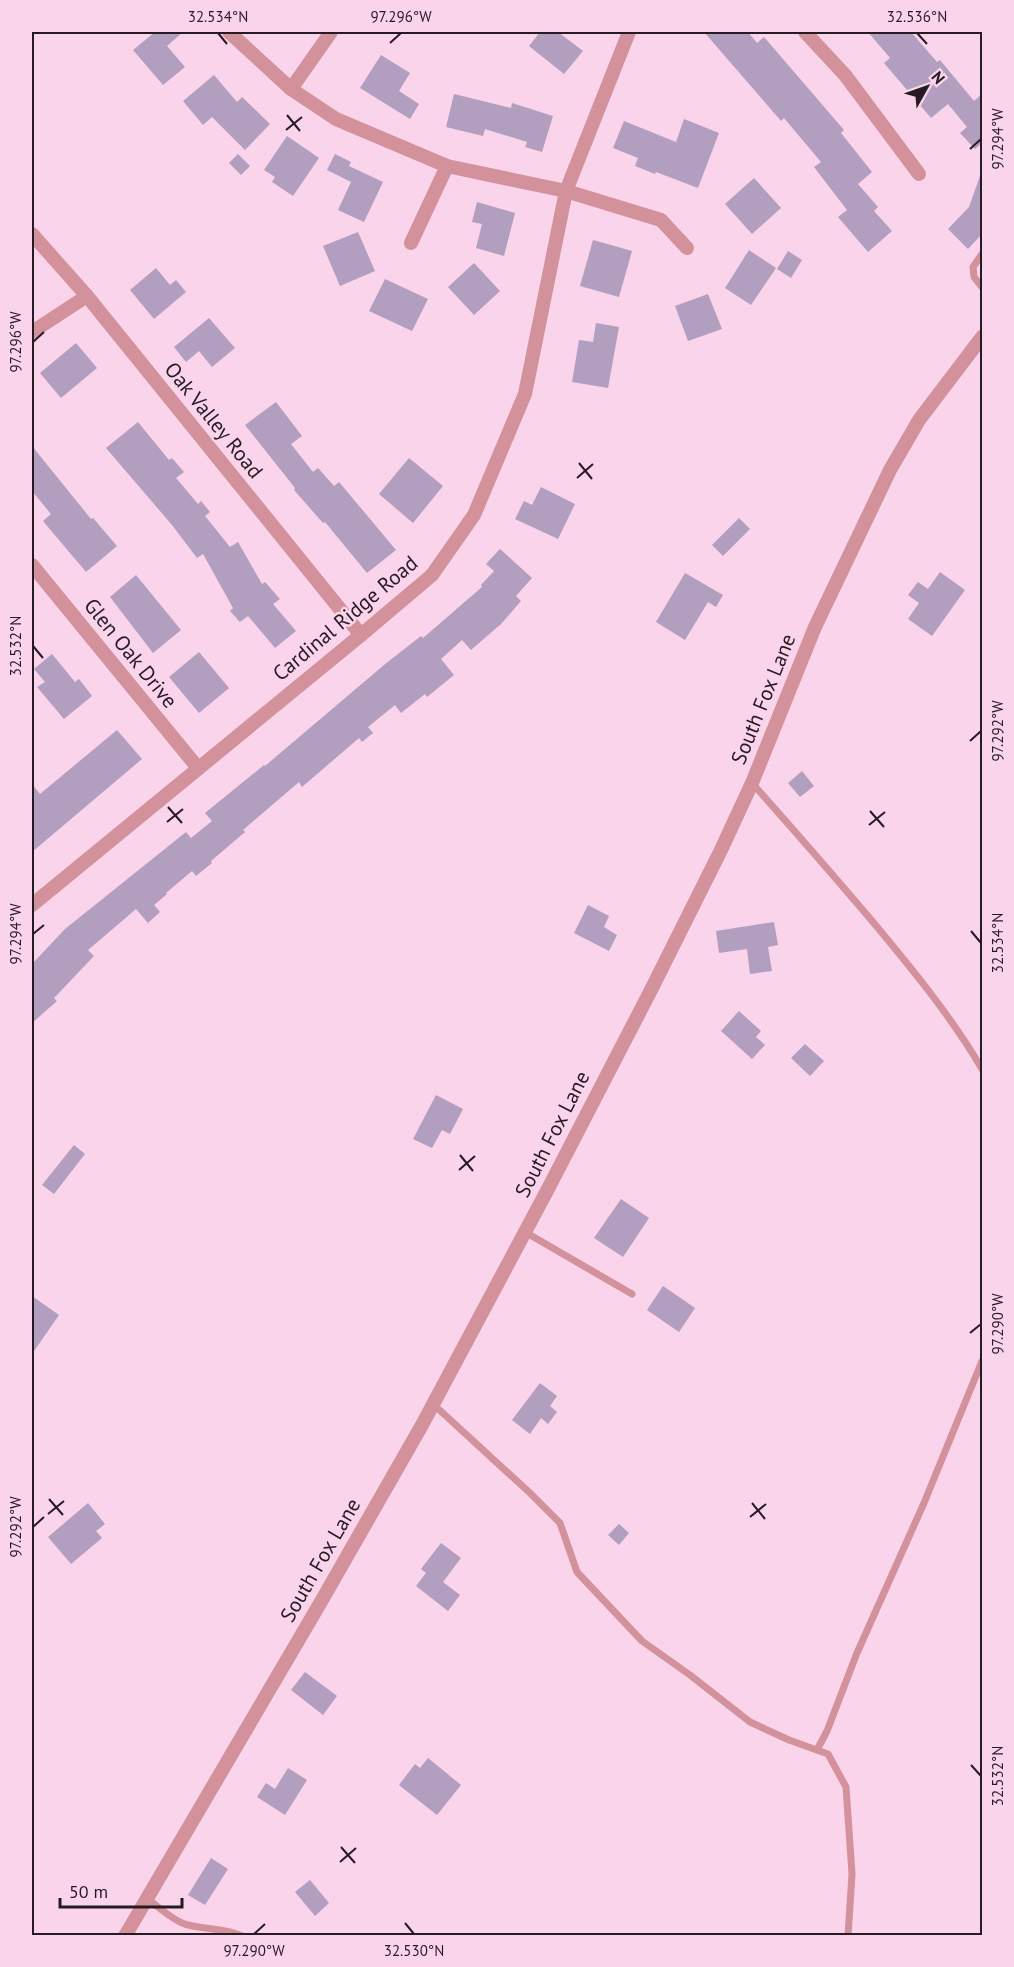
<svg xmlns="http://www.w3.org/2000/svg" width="1014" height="1967" viewBox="0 0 1014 1967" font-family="'PT Sans',sans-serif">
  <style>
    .building { fill: #b29ebe }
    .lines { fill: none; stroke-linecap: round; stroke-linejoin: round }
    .lane { stroke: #d2919b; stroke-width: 7 }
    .street { stroke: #d2919b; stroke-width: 14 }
    .ticks { fill: none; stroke: #271b23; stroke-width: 2 }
    .labels { text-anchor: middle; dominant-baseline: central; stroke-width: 5; stroke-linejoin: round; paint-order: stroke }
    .street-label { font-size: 21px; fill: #271b23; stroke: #f9d4ea }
    .neatline { fill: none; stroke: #271b23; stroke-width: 2 }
    .ticks-label { font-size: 15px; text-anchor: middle; fill: #271b23 }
  </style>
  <rect width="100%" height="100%" fill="#f9d4ea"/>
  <g class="building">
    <path d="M 155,32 L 183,32 L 167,46 L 185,67 L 163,85 L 133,50 Z"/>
    <path d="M 540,32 L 558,32 L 583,51 L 564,74 L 529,46 Z"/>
    <path d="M 704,32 L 748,32 L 757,43 L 764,37 L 844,130 L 841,133 L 872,172 L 858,184 L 878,207 L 874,211 L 892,231 L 868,252 L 838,217 L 847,210 L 814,167 L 821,162 L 784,118 L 781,121 Z"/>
    <path d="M 868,32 L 911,32 L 937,62 L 940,60 L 974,101 L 982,94 L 982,143 L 975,149 L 960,133 L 967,127 L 948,104 L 931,118 L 884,63 L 890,58 Z"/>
    <path d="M 381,55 L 410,73 L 399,91 L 419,104 L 410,119 L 360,88 Z"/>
    <path d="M 214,75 L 237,102 L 242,97 L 270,124 L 245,150 L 212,117 L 203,125 L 183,101 Z"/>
    <path d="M 454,94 L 511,108 L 512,103 L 553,116 L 542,152 L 525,147 L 527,142 L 485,129 L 483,136 L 446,127 Z"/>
    <path d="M 684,119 L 719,133 L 698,188 L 656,172 L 655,174 L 635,166 L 638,158 L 613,148 L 624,121 L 676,142 Z"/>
    <path d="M 287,136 L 319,158 L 293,196 L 272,182 L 275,177 L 264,170 Z"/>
    <path d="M 238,154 L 250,166 L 241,175 L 229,163 Z"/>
    <path d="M 335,154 L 351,162 L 349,166 L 383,182 L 364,222 L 338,210 L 351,182 L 327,170 Z"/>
    <path d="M 981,173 L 982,174 L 982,234 L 968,249 L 948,229 L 969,207 Z"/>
    <path d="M 754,178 L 781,208 L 752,234 L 725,204 Z"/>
    <path d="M 477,202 L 515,213 L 504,256 L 476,248 L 482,224 L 472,222 Z"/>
    <path d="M 358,232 L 375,271 L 340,286 L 323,246 Z"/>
    <path d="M 593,240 L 632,251 L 619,297 L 580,286 Z"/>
    <path d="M 749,250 L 776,268 L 751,305 L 725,288 Z"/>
    <path d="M 788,251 L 802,260 L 791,278 L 777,269 Z"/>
    <path d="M 474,263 L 500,291 L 474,315 L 448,287 Z"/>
    <path d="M 156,268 L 170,285 L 176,280 L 186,292 L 154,319 L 130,290 Z"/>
    <path d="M 385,279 L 428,299 L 412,331 L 369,311 Z"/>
    <path d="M 708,294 L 722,329 L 688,341 L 675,306 Z"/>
    <path d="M 209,318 L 235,348 L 212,367 L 199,351 L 186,362 L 174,347 Z"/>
    <path d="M 596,323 L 619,327 L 608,388 L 572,382 L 579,340 L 593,342 Z"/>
    <path d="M 76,343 L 97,368 L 61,398 L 40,373 Z"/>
    <path d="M 276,402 L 302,436 L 291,444 L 313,472 L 318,468 L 334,486 L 339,482 L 396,550 L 367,573 L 325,522 L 323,523 L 294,490 L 295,488 L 245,425 Z"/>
    <path d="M 138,422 L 169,460 L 172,458 L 184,472 L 176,478 L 198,504 L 201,501 L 210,512 L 205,516 L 230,547 L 238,542 L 262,584 L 265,582 L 280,599 L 273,604 L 296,631 L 275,648 L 248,616 L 240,622 L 230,611 L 233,608 L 203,554 L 197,558 L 172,525 L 106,448 Z"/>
    <path d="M 32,446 L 91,519 L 93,518 L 117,546 L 86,572 L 43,521 L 51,514 L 32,491 Z"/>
    <path d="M 409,458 L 443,486 L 413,523 L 379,494 Z"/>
    <path d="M 541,487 L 575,504 L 558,539 L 515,519 L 524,501 L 532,505 Z"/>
    <path d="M 739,518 L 750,529 L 723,556 L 712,545 Z"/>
    <path d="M 500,549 L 532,578 L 516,596 L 521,601 L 501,624 L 471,650 L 462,640 L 441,659 L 454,675 L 427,697 L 425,694 L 401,713 L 395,705 L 368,727 L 373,733 L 362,742 L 359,738 L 302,787 L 299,782 L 243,830 L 245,832 L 211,861 L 212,863 L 196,876 L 192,871 L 166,893 L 167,894 L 154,905 L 160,912 L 148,923 L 136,909 L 88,950 L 94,956 L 54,998 L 57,1001 L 32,1023 L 32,964 L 65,929 L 186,832 L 191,838 L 212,821 L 205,813 L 264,765 L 265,766 L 384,665 L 421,636 L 423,638 L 482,587 L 481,585 L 494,571 L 486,564 Z"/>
    <path d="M 940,572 L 965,590 L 932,636 L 908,619 L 919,603 L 908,595 L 918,582 L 928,589 Z"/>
    <path d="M 685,573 L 723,595 L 716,607 L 708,602 L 685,640 L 656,622 Z"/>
    <path d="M 136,575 L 181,630 L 153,653 L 110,597 Z"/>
    <path d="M 199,652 L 229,688 L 199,713 L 169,677 Z"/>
    <path d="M 52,654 L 75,682 L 79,679 L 92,696 L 64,719 L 37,687 L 45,682 L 34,669 Z"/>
    <path d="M 117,730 L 142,759 L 32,852 L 32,784 L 40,794 Z"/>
    <path d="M 802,771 L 814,786 L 800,797 L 788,783 Z"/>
    <path d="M 588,905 L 609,916 L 604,927 L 617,935 L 609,951 L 574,933 Z"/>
    <path d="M 774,922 L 778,945 L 768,947 L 772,971 L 750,974 L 747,949 L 719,953 L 716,931 Z"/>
    <path d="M 739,1011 L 761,1031 L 756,1037 L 765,1045 L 752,1059 L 721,1031 Z"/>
    <path d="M 805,1044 L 824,1061 L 810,1076 L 791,1058 Z"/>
    <path d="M 436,1095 L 463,1109 L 450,1134 L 442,1130 L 432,1148 L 413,1139 Z"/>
    <path d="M 74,1145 L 85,1154 L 54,1194 L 42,1185 Z"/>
    <path d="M 621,1199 L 649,1218 L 623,1257 L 594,1238 Z"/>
    <path d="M 663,1286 L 695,1308 L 679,1332 L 647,1310 Z"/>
    <path d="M 32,1296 L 59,1315 L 32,1354 Z"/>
    <path d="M 540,1383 L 557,1396 L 550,1406 L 557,1412 L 548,1424 L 541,1418 L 530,1434 L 512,1420 Z"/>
    <path d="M 88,1503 L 105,1524 L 96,1531 L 102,1538 L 71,1564 L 48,1537 Z"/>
    <path d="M 619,1524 L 629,1533 L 619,1545 L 608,1535 Z"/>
    <path d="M 441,1543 L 461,1558 L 443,1582 L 460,1595 L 448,1611 L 416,1586 L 426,1573 L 421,1569 Z"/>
    <path d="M 305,1672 L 337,1696 L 323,1715 L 291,1690 Z"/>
    <path d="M 428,1758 L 461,1785 L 437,1815 L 399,1785 L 415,1764 L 420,1768 Z"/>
    <path d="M 288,1768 L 307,1780 L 285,1815 L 257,1797 L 266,1783 L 275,1789 Z"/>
    <path d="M 211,1858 L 228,1869 L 205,1905 L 188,1895 Z"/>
    <path d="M 310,1880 L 329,1903 L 315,1916 L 295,1892 Z"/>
  </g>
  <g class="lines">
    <g class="lane">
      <path d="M 982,254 L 973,267 L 974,277 L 982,287"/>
      <path d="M 752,783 C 793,829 833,875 873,922 C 912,969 951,1016 982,1069"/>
      <path d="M 525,1232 L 632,1294"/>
      <path d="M 433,1404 L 530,1493 L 560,1523 L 577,1572 L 642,1641 L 690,1675 L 750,1722 L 789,1740 L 828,1754 L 846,1787 L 852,1874 L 848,1936"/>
      <path d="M 817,1750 L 827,1731 L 857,1653 L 924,1503 L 982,1361"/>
      <path d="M 147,1898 C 158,1907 169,1917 182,1923 C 199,1930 223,1927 242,1936"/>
    </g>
    <g class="street">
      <path d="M 229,32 L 291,89 L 336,119 L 447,166 L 566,191 L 661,220 L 687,248"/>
      <path d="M 805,32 L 845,75 L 919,174"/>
      <path d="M 291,89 L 331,32"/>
      <path d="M 32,234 L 87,296 L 361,635"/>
      <path d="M 411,243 L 447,166"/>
      <path d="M 32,332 L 87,296"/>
      <path d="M 32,565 L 198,768"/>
      <path d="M 32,905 L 361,635 L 432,575 L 474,515 L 525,394 L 566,191 L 629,32"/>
      <path d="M 125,1936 L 322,1600 L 422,1425 L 549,1187 L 651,990 L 721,850 L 752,783 L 815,627 L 890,470 L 919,420 L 982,337"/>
    </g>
  </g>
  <path class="ticks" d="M 218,33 L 227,44M 917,33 L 927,44M 390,43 L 401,33M 287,115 L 300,131M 286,130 L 302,117M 970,149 L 981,139M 33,342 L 44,332M 579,463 L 592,479M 577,478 L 593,464M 33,646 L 43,658M 970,741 L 981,731M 168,807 L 182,823M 870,811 L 884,827M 167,822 L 183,809M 869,825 L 885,812M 971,931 L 981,943M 33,934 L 44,925M 460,1155 L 473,1171M 459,1170 L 475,1156M 970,1333 L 981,1324M 49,1499 L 63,1515M 752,1503 L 765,1519M 48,1514 L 64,1501M 750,1517 L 766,1504M 33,1527 L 44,1517M 971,1765 L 981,1776M 341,1847 L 355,1863M 340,1862 L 356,1848M 405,1923 L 414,1934M 254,1934 L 265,1924"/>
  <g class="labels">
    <g class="street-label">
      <text transform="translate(214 420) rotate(51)">Oak Valley Road</text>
      <text transform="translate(345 618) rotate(-40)">Cardinal Ridge Road</text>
      <text transform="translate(131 653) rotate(51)">Glen Oak Drive</text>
      <text transform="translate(763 699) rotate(-68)">South Fox Lane</text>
      <text transform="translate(552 1134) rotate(-63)">South Fox Lane</text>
      <text transform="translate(320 1560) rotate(-60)">South Fox Lane</text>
    </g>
  </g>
  <rect width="1014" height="1967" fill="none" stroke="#f9d4ea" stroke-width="66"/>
  <g transform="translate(927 87) rotate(50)" stroke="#f9d4ea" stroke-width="4.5" paint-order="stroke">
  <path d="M0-4.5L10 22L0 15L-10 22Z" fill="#271b23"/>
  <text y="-9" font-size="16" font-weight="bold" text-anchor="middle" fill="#271b23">N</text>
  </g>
  <path d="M60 1898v9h122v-9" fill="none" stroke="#271b23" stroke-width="3"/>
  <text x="69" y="1898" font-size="18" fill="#271b23" stroke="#f9d4ea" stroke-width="4.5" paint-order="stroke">50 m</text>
  <rect x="33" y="33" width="948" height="1901" class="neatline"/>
  <g class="ticks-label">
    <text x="218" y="22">32.534°N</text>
    <text x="401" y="22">97.296°W</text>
    <text x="917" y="22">32.536°N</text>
    <text transform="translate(998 139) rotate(-90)" y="5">97.294°W</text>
    <text transform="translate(16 342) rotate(-90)" y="5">97.296°W</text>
    <text transform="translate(16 646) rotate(-90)" y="5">32.532°N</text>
    <text transform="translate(998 731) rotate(-90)" y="5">97.292°W</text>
    <text transform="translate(16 934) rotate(-90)" y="5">97.294°W</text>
    <text transform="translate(998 943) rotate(-90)" y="5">32.534°N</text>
    <text transform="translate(998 1324) rotate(-90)" y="5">97.290°W</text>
    <text transform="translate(16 1527) rotate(-90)" y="5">97.292°W</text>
    <text transform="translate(998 1776) rotate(-90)" y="5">32.532°N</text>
    <text x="254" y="1956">97.290°W</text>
    <text x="414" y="1956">32.530°N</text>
  </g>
</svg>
